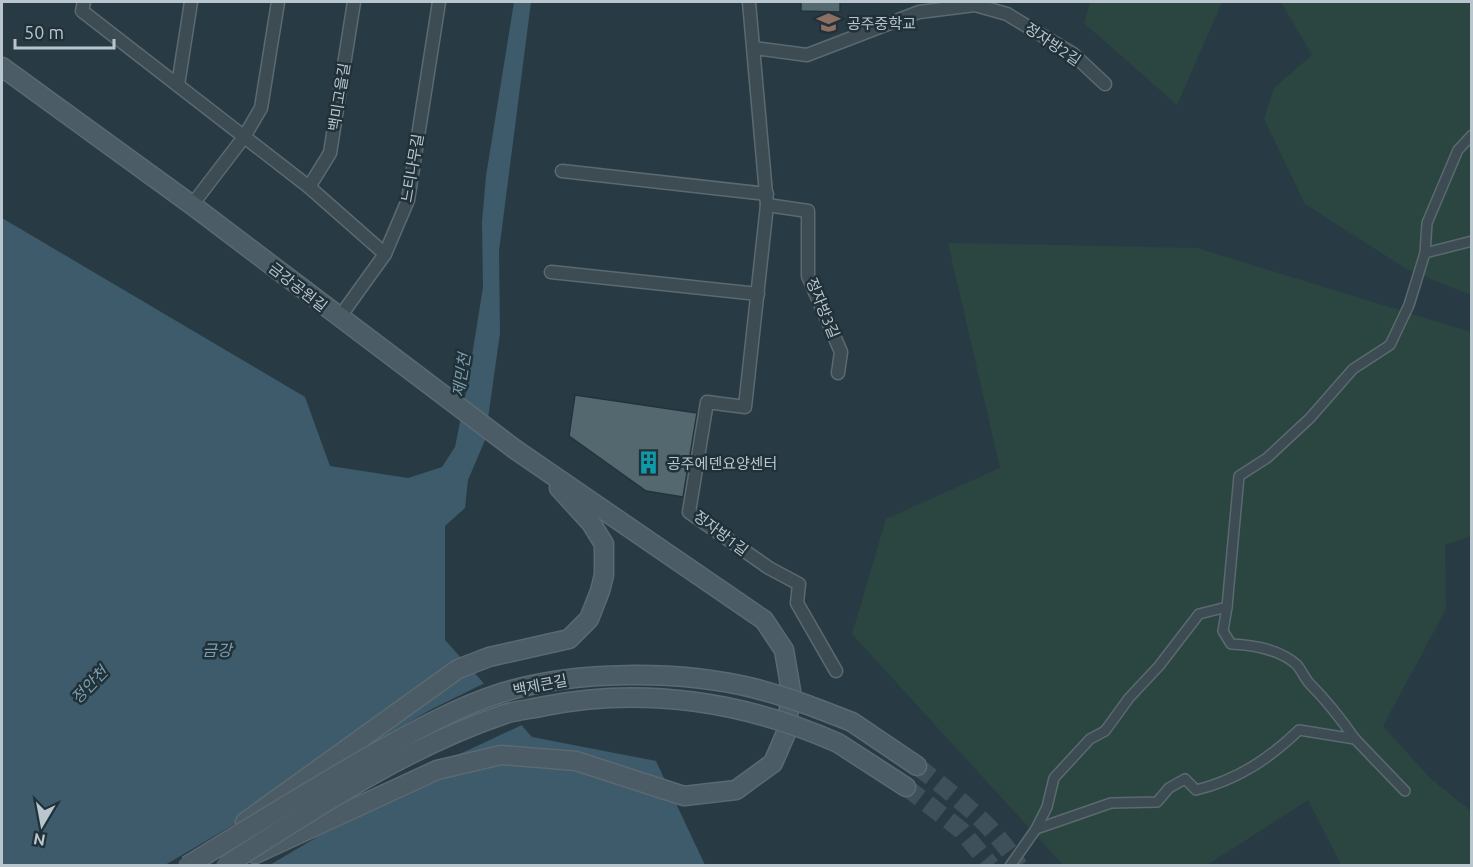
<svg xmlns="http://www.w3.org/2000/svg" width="1473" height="867" viewBox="0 0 1473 867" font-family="Ubuntu,'Noto Sans KR',sans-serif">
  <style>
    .green { fill: #2b4541 }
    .water { fill: #3d5b6a }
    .pier { fill: #283b44 }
    .building { fill: #546870; stroke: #23333b; stroke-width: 1.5 }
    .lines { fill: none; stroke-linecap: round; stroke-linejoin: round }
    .secondary-tunnel { stroke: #3e5059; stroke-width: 18; stroke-dasharray: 18 9; stroke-linecap: butt }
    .pedestrian-casing { stroke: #5b6971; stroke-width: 12 }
    .minor-casing { stroke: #5b6971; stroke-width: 15 }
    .secondary-casing { stroke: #5b6971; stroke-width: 21 }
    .pedestrian { stroke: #3d4c53; stroke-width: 9 }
    .minor { stroke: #3d4c53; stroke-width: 12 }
    .secondary { stroke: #4b5c66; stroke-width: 18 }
    .secondary-bridge-casing { stroke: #5b6971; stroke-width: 21; stroke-linecap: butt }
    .secondary-bridge { stroke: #4b5c66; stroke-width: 18 }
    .labels { text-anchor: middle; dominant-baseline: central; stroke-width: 5; stroke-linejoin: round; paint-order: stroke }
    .poi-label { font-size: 15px; fill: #bac6cd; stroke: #213139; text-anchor: start }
    .street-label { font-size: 15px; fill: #bac6cd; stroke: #213139 }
    .water-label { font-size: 16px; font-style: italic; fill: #7c9eae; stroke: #213139 }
  </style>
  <rect width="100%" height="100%" fill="#283b44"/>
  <g class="green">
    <path d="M 1090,2 L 1222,2 L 1177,105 L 1084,23 Z"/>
    <path d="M 1281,2 L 1471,2 L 1471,295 L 1408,270 L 1305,204 L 1264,119 L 1274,88 L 1312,55 Z"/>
    <path d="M 948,243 L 1197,248 L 1471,332 L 1471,536 L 1445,545 L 1446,609 L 1383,726 L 1431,779 L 1471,811 L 1471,865 L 1341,865 L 1308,800 L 1207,865 L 1063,865 L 852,634 L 886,519 L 1000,468 Z"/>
  </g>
  <path class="water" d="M 514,2 L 531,2 L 499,251 L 500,333 L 485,440 L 468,480 L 465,508 L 445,526 L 445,640 L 532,737 L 656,761 L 705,865 L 2,866 L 2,218 L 305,397 L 330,466 L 408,478 L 442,467 L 455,447 L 467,387 L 483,287 L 482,222 L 486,176 Z"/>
  <path class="pier" d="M 487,682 L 524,724 L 451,758 L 268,866 L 165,865 L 430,710 Z"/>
  <g class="building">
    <path d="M 801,2 L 840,2 L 840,12 L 801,11 Z"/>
    <path d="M 575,395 L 697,413 L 683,497 L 646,491 L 569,436 Z"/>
  </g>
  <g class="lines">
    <g class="secondary-tunnel">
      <path d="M 917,766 C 955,796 993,824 1019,866"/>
      <path d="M 906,787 L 961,830 L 991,866"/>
    </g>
    <defs>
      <g id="pedestrian">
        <path d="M 1425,253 L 1472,241"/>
        <path d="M 1355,739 L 1405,791"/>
        <path d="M 1036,829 L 1111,803 L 1157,802 L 1169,788 L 1185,779 L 1196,790 C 1237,780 1269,759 1299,730 L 1355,739 C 1341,719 1327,701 1310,684 C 1305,679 1302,671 1297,665 C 1280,649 1253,645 1231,644 L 1223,631 L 1227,607"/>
        <path d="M 1010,866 L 1036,829 L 1047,807 L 1054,778 L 1090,739 L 1105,731 L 1129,698 L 1159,666 L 1199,614 L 1227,607 L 1239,476 L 1267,458 L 1310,418 L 1353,369 L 1390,345 L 1409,305 L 1425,253 L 1427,223 L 1458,150 L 1472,135"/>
      </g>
      <g id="minor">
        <path d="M 84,2 L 82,11 L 309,187 L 385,254"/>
        <path d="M 749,2 L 767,205 L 745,407 L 707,402 L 689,512 L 769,568 L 799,584 L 797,603 L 836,671"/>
        <path d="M 754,48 L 807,55 L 919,12 L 975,5 L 1007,14 L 1073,54 L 1105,84"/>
        <path d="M 178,85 L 191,2"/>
        <path d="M 562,171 L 767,194"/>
        <path d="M 309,187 L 330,153 L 354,2"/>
        <path d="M 192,205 L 244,137 L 261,108 L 278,2"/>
        <path d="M 767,205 L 808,211 L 808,276 L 841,352 L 838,373"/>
        <path d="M 551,272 L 758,294"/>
        <path d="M 339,318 L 385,254 L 408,200 L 439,2"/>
      </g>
      <g id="secondary">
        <path d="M 2,67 L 192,205 L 516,450 L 764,620 L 784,650 L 791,691 L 786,733 L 773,763 L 736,790 L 684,796 L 576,761 L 501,755 L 437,770 L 255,854"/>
        <path d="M 852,722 L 917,766"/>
        <path d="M 838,743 L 906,787"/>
        <path d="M 245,822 L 458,669 L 489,657 L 569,639 L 589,619 L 600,591 L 604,575 L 604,544 L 591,523 L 559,488"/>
      </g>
    </defs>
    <use href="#pedestrian" class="pedestrian-casing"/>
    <use href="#minor" class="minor-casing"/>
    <use href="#secondary" class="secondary-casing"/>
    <use href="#pedestrian" class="pedestrian"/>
    <use href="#minor" class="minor"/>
    <use href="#secondary" class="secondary"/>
    <defs>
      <g id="secondary-bridge">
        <path d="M 187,866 C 247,829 306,793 366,758 C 409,734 454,708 501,693 C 574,670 679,670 753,688 C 786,696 819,709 852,722"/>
        <path d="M 225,866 C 314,809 404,748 505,714 C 518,710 532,709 545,706 C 644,686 746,702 838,743"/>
      </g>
    </defs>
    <use href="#secondary-bridge" class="secondary-bridge-casing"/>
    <use href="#secondary-bridge" class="secondary-bridge"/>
  </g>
  <defs>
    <symbol id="school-bare" viewBox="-9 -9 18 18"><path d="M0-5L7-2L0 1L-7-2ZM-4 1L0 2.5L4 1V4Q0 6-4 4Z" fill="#8d6e63" stroke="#213139" stroke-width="2.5" paint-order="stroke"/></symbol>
    <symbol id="building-bare" viewBox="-9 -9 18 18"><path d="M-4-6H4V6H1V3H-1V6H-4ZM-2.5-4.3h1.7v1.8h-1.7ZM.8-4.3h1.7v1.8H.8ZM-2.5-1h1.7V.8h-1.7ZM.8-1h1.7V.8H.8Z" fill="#0f9aa8" stroke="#213139" stroke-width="2.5" paint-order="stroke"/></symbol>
  </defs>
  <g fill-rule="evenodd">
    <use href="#school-bare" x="812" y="6" width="33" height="33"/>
    <use href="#building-bare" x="632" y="446" width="33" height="33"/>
  </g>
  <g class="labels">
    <g class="poi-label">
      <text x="847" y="23">공주중학교</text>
      <text x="667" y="463">공주에덴요양센터</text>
    </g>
    <g class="street-label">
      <text transform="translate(1053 44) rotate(34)">정자방2길</text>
      <text transform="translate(339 97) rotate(-81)">백미고을길</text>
      <text transform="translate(412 168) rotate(-80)">느티나무길</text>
      <text transform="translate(298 287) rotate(38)">금강공원길</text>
      <text transform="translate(823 308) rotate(68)">정자방3길</text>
      <text transform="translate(721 533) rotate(37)">정자방1길</text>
      <text transform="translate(540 685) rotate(-11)">백제큰길</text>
    </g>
    <g class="water-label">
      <text transform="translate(461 375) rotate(-81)">제민천</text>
      <text x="217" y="650">금강</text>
      <text transform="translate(89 685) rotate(-46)">정안천</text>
    </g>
  </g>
  <rect width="1473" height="867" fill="none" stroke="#bac6cd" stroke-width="6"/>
  <g transform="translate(42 825) rotate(190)" stroke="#213139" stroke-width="4.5" paint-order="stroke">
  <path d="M0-4.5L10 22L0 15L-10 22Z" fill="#bac6cd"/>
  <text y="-9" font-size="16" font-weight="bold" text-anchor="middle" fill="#bac6cd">N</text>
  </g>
  <path d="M15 39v9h99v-9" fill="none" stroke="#bac6cd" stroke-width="3"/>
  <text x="24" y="39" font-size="18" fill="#bac6cd" stroke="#213139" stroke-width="4.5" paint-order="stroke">50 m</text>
</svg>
